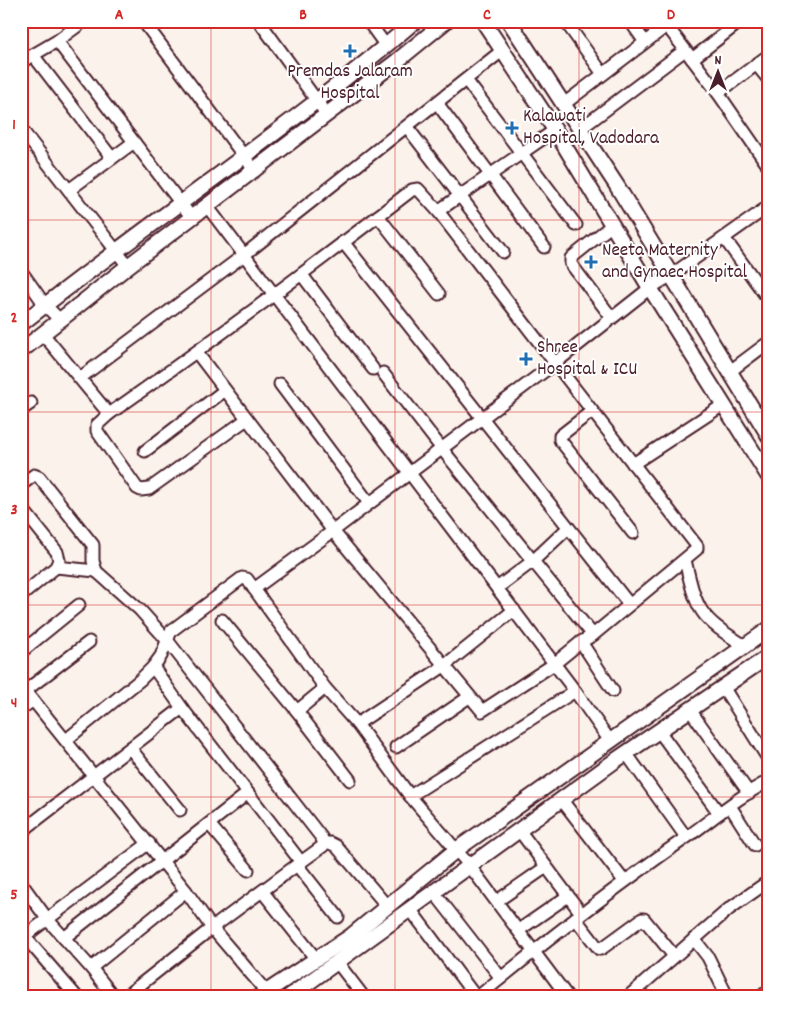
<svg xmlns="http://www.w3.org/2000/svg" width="790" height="1017" viewBox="0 0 790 1017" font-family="Dekko,sans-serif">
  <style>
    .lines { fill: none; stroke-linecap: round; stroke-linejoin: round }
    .minor-casing { stroke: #4a1f2b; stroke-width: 15 }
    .tertiary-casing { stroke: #4a1f2b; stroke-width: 18 }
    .minor { stroke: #fff; stroke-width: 11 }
    .tertiary { stroke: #fff; stroke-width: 14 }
    .grid { fill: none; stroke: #d62828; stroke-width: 1; stroke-opacity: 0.55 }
    .poi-dot { fill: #1f6fb2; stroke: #fff; stroke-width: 2 }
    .labels { text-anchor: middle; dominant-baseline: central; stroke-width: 4; stroke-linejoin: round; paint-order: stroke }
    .poi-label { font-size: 19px; fill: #4a1f2b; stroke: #fff; text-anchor: start }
    .neatline { fill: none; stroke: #d62828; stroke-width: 2 }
    .grid-label { font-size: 16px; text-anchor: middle; font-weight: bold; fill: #d62828 }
  </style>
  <rect width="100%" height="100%" fill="#fbf3eb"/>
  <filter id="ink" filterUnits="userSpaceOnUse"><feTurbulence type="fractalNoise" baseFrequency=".02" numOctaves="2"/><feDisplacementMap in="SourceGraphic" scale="10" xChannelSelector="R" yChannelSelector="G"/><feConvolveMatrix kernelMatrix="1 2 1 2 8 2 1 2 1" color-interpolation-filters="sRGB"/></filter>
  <g filter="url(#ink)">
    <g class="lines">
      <defs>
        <g id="minor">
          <path d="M 143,21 L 255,171"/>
          <path d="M 259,21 L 327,115"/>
          <path d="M 368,21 L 386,46"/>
          <path d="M 565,21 L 603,74"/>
          <path d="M 630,21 L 645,42"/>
          <path d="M 667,26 L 718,93 L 769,167"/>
          <path d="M 57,41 L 192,218"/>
          <path d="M 33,55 L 112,158"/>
          <path d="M 692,59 L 741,21"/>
          <path d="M 21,62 L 57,41 L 84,21"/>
          <path d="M 756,64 L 769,80"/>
          <path d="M 466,80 L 576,225"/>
          <path d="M 718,93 L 769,55"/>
          <path d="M 437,103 L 544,247"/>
          <path d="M 564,104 L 673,21"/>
          <path d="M 407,127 L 503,252"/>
          <path d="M 21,129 L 128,266"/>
          <path d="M 580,129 L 685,50"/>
          <path d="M 69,190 L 134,142"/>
          <path d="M 207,206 L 575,691 L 610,741"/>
          <path d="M 438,211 L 555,130"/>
          <path d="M 378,216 L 439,294"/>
          <path d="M 612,225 L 571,258 L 571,264 L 612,318"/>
          <path d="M 724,238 L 769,300"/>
          <path d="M 343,242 L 629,604"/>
          <path d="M 21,271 L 45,305 L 60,320"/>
          <path d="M 302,275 L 373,369"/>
          <path d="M 43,334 L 109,414 C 212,342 312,267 412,190 L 418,189 L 438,211 L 555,363 L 333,531 L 482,711 L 554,664 L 581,642 L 593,635 L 697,549 L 697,546 L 555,363 L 650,288 L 670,276 L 769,206"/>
          <path d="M 197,353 L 333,531 L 254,589"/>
          <path d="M 729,372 L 769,342"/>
          <path d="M 383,373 L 442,449 L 593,635"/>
          <path d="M 80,378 L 244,255 L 503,50"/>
          <path d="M 280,384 L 369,503"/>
          <path d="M 21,410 L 31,403"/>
          <path d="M 592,411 L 560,436 L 560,440 L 633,533"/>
          <path d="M 109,414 L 97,425 L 97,431 L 137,488 L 141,490 L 149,489 L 247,419"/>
          <path d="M 757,417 L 769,407"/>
          <path d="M 145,451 L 225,390"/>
          <path d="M 633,464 L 723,405"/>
          <path d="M 21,485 L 34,475 L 39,477 L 93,545 L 93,561 L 96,571 L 140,610 L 167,640 L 321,837 L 324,843 L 323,846 L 301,862"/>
          <path d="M 21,507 L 57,552 L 59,560 L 56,567 L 21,596"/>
          <path d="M 685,560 C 697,612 699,617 745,646"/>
          <path d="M 56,567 L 96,571"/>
          <path d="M 497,588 L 533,561 L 568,528"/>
          <path d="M 222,620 L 297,711 L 325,688"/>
          <path d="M 581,642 L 613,691"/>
          <path d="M 21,652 L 79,605"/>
          <path d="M 153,667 L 182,708"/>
          <path d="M 21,685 L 186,891 L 212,928 L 270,996"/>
          <path d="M 723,687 L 769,760"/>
          <path d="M 25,691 L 89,642"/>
          <path d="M 21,709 L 33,700"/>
          <path d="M 690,710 L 749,793"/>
          <path d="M 297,711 L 350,780"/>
          <path d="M 357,724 L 444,666 L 514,610"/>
          <path d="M 659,731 L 719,813"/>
          <path d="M 66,740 L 140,680 L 153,667 L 161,656 L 171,631 L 242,578 L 247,579 L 325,688 L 357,724 L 410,796 L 469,865 L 567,996"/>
          <path d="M 396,747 L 469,697"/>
          <path d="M 130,748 L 180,810"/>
          <path d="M 626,753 L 686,837"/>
          <path d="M 410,796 L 575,691"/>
          <path d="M 561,799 L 624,881"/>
          <path d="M 730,806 L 755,845"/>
          <path d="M 209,824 L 248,870"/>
          <path d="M 519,830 L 581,913"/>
          <path d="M 21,832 L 182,708 L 248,793 L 64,938"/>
          <path d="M 324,843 L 330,843 L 336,846 L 387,906"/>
          <path d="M 297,865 L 338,917"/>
          <path d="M 21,883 L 48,920 L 91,968 L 113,996"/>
          <path d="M 262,891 L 316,959"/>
          <path d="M 433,891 L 501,978"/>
          <path d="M 497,901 L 546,867"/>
          <path d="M 410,909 L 475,996"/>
          <path d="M 575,918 L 599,949 L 601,949 L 642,919 L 644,919 L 674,956"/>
          <path d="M 519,930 L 568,896"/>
          <path d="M 25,937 L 76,996"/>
          <path d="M 21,939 L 149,843"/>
          <path d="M 694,939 L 708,957 L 727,996"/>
          <path d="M 337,962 L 363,996"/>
          <path d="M 91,968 L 186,891"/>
          <path d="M 126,996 L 212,928 L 301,862 L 248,793"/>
          <path d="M 479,996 C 547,940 615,887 687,837 C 714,818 739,796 769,781"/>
          <path d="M 629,996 L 729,909 L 769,881"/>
          <path d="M 762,996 L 769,990"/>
        </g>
        <g id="tertiary">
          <path d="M 483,21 L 555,130 L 650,288 L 769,477"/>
          <path d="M 509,21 L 617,186 L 769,436"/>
          <path d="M 21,324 C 151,221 289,129 415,21"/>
          <path d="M 21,351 L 128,266 L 397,61 L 446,21"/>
          <path d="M 260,996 L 351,936 L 456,850 L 769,629"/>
          <path d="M 290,996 L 616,760 L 769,656"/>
        </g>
      </defs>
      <use href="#minor" class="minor-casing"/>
      <use href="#tertiary" class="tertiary-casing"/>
      <use href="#minor" class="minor"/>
      <use href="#tertiary" class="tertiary"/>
    </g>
  </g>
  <path class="grid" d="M 211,21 L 211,996M 395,21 L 395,996M 579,21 L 579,996M 21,220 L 769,220M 21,412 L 769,412M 21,605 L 769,605M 21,797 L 769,797"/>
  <g class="poi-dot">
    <path d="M347.5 43.5h5v5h5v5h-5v5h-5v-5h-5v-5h5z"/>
    <path d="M509.5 120.5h5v5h5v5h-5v5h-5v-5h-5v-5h5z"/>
    <path d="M588.5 254.5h5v5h5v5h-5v5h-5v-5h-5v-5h5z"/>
    <path d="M523.5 351.5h5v5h5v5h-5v5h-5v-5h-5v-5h5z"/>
  </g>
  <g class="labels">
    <g class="poi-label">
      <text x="350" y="72" text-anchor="middle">Premdas Jalaram<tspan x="350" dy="22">Hospital</tspan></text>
      <text x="523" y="117">Kalawati<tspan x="523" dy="22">Hospital, Vadodara</tspan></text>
      <text x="602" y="251">Neeta Maternity<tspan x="602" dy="22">and Gynaec Hospital</tspan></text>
      <text x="537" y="348">Shree<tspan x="537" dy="22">Hospital &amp; ICU</tspan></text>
    </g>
  </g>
  <rect width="790" height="1017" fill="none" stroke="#fff" stroke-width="55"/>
  <g transform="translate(718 72)" stroke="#ffffff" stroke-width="4" paint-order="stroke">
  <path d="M0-4L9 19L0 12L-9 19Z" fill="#4a1f2b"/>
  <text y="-8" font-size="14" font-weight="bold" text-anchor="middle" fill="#4a1f2b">N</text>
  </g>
  <rect x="28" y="28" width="734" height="962" class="neatline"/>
  <g class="grid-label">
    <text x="119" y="19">A</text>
    <text x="303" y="19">B</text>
    <text x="487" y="19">C</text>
    <text x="671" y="19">D</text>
    <text x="14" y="129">1</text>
    <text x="14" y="322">2</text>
    <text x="14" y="514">3</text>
    <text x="14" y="707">4</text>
    <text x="14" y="899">5</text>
  </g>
</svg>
